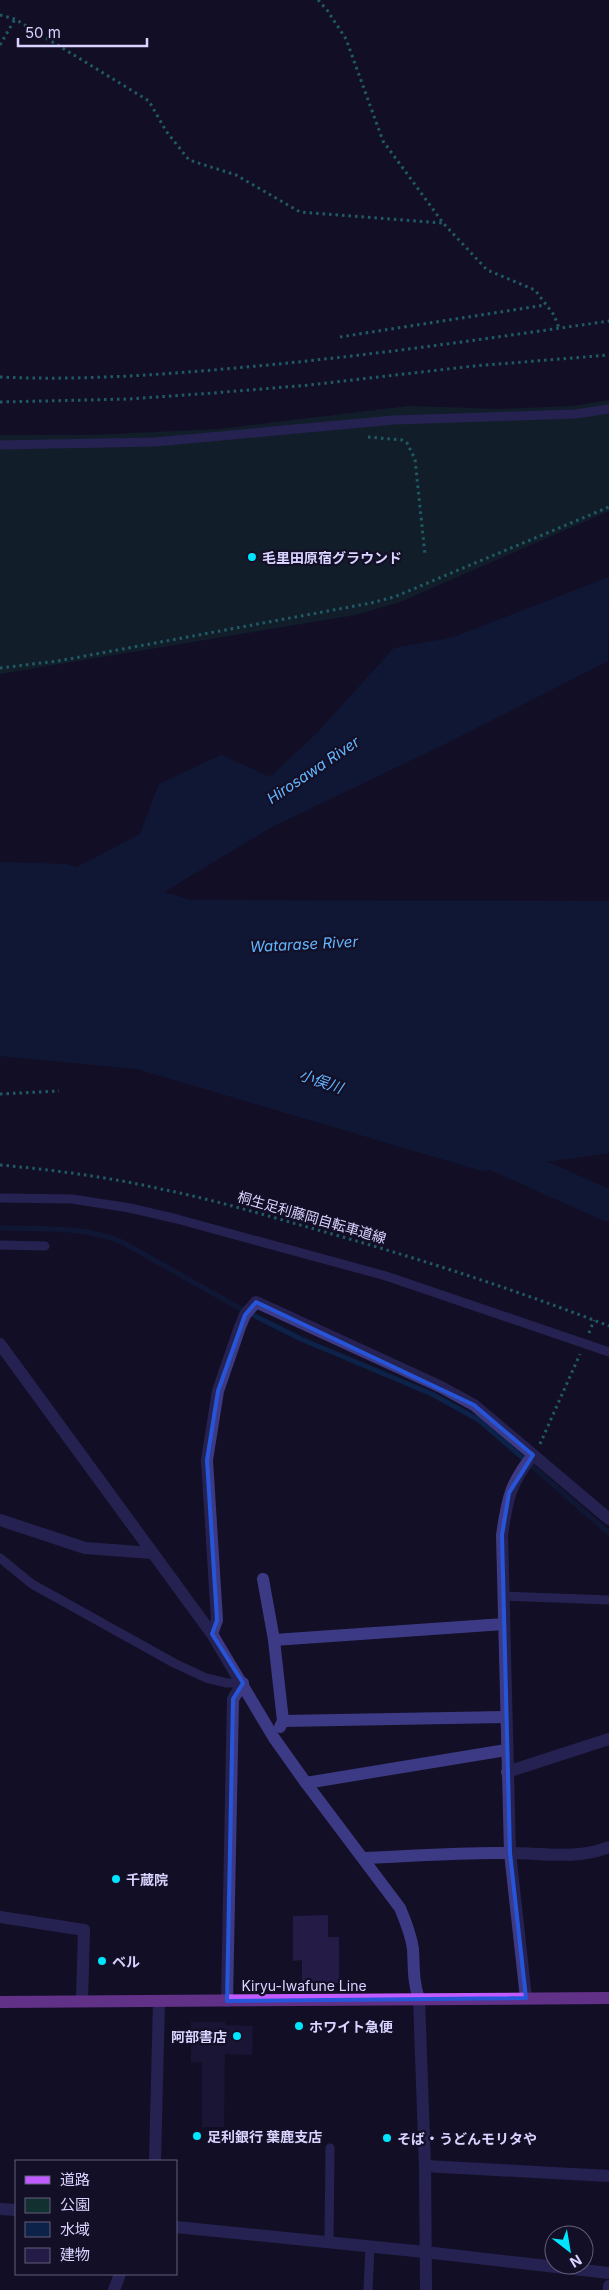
<svg xmlns="http://www.w3.org/2000/svg" width="609" height="2290" viewBox="0 0 609 2290" font-family="Inter,'Noto Sans JP',sans-serif">
  <style>
    .green { fill: #12302f }
    .water { fill: #0c2248 }
    .lines { fill: none; stroke-linecap: round; stroke-linejoin: round }
    .stream { stroke: #0c2248; stroke-width: 5 }
    .river { stroke: #0c2248; stroke-width: 31 }
    .building { fill: #241b47 }
    .path { stroke: #2fb8b0; stroke-width: 3; stroke-dasharray: 2.5 4; stroke-linecap: butt }
    .lane { stroke: #3d3a85; stroke-width: 9 }
    .street { stroke: #3d3a85; stroke-width: 12 }
    .primary { stroke: #c25bff; stroke-width: 12 }
    .marked { fill: none; stroke: #2655da; stroke-width: 4; stroke-linejoin: round }
    .poi-dot { fill: #00e5ff; stroke: #130f26; stroke-width: 2 }
    .labels { text-anchor: middle; dominant-baseline: central; stroke-width: 4.5; stroke-linejoin: round; paint-order: stroke }
    .poi-label { font-size: 14px; font-weight: bold; fill: #d9d4ff; stroke: #130f26; text-anchor: start }
    .street-label { font-size: 14px; fill: #d9d4ff; stroke: #130f26 }
    .water-label { font-size: 15px; font-style: italic; fill: #62b6ff; stroke: #130f26 }
  </style>
  <rect width="100%" height="100%" fill="#130f26"/>
  <path class="green" d="M 609,400 L 609,511 L 400,602 L 355,615 L 0,674 L 0,435 L 93,435 L 219,429 L 409,406 L 499,409 L 574,406 Z"/>
  <path class="water" d="M 609,577 L 608,661 L 449,742 L 270,828 L 164,892 L 191,900 L 609,901 L 609,1153 L 482,1171 L 137,1069 L 0,1056 L 0,862 L 66,864 L 77,867 L 140,834 L 159,784 L 221,755 L 270,777 L 316,734 L 394,648 L 454,637 Z"/>
  <g class="lines">
    <g class="stream">
      <path d="M 0,1228 C 41,1229 83,1226 122,1242 L 243,1310"/>
      <path d="M 255,1316 L 301,1339 L 432,1394 L 479,1420 L 609,1533"/>
    </g>
    <path class="river" d="M 479,1148 L 609,1206"/>
  </g>
  <g class="building">
    <path d="M 328,1915 L 328,1937 L 339,1937 L 339,1983 L 302,1983 L 302,1960 L 293,1961 L 293,1916 Z"/>
    <path d="M 191,2022 L 225,2022 L 225,2025 L 253,2026 L 252,2055 L 225,2054 L 224,2127 L 202,2127 L 202,2062 L 191,2062 Z"/>
  </g>
  <g class="lines">
    <g class="path">
      <path d="M 318,0 L 327,10 L 346,39 L 383,141 L 443,223 L 487,270 L 535,290 L 554,315 L 559,328"/>
      <path d="M 0,15 L 15,19 L 149,101 L 166,131 L 189,160 L 236,175 L 300,212 L 443,223"/>
      <path d="M 0,45 L 15,19"/>
      <path d="M 340,337 L 545,305"/>
      <path d="M 0,377 C 85,381 172,374 257,366 C 375,355 492,338 609,321"/>
      <path d="M 0,402 L 129,399 L 213,393 L 310,385 L 474,366 L 609,355"/>
      <path d="M 368,437 L 402,440 L 407,443 L 415,459 L 425,555"/>
      <path d="M 0,668 L 58,661 L 371,603 L 394,597 L 609,507"/>
      <path d="M 0,1094 L 59,1091"/>
      <path d="M 0,1165 C 54,1170 108,1177 161,1189 C 216,1200 271,1217 325,1232 C 421,1259 516,1290 609,1326"/>
      <path d="M 589,1333 L 594,1320"/>
      <path d="M 540,1444 L 580,1354"/>
    </g>
    <g class="lane">
      <path d="M 0,445 L 155,442 L 394,420 L 576,414 L 609,409"/>
      <path d="M 0,1198 L 72,1199 L 130,1208 L 177,1219 L 386,1276 L 609,1352"/>
      <path d="M 0,1245 L 45,1246"/>
      <path d="M 0,1558 L 32,1584 L 174,1663 L 206,1678 L 227,1683 L 243,1683"/>
      <path d="M 503,1596 L 609,1600"/>
      <path d="M 329,2242 L 330,2148"/>
      <path d="M 368,2290 L 370,2246"/>
    </g>
    <g class="street">
      <path d="M 0,1344 L 212,1634 L 274,1738 L 306,1783 L 400,1908 C 406,1922 411,1935 413,1949 C 414,1967 413,1982 419,1999 L 425,2166 L 426,2290"/>
      <path d="M 0,1520 L 85,1548 L 152,1553"/>
      <path d="M 263,1579 L 274,1640 L 283,1721 L 280,1727"/>
      <path d="M 212,1634 L 217,1620 L 207,1460 L 218,1391 L 240,1327 L 245,1315 L 256,1302 L 441,1387 L 474,1405 L 609,1519"/>
      <path d="M 274,1640 L 504,1624"/>
      <path d="M 283,1721 L 505,1717"/>
      <path d="M 507,1772 L 609,1739"/>
      <path d="M 306,1783 L 506,1750"/>
      <path d="M 364,1858 C 413,1856 462,1852 510,1853 C 545,1853 576,1860 609,1847"/>
      <path d="M 0,1917 L 84,1930 L 82,2001"/>
      <path d="M 526,1998 L 510,1853 L 502,1535 C 507,1500 510,1483 533,1455"/>
      <path d="M 227,2001 L 233,1699 L 243,1683"/>
      <path d="M 155,2161 L 159,2002"/>
      <path d="M 425,2166 L 609,2176"/>
      <path d="M 0,2209 L 16,2210"/>
      <path d="M 176,2227 L 425,2252 L 609,2273"/>
      <path d="M 114,2290 L 120,2274"/>
      <path d="M 609,2290 L 609,2286"/>
    </g>
    <path class="primary" d="M 0,2002 L 609,1998"/>
  </g>
  <path d="M0 0H609V2290H0ZM 256,1302 L 474,1405 L 533,1455 L 509,1493 L 502,1535 L 510,1853 L 526,1998 L 227,2001 L 233,1699 L 243,1683 L 212,1634 L 217,1620 L 207,1460 L 218,1391 L 245,1315 Z" fill="#130f26" fill-opacity=".55" fill-rule="evenodd"/>
  <path class="marked" d="M 256,1302 L 474,1405 L 533,1455 L 509,1493 L 502,1535 L 510,1853 L 526,1998 L 227,2001 L 233,1699 L 243,1683 L 212,1634 L 217,1620 L 207,1460 L 218,1391 L 245,1315 Z"/>
  <g class="poi-dot">
    <circle cx="252" cy="557" r="5"/>
    <circle cx="116" cy="1879" r="5"/>
    <circle cx="102" cy="1961" r="5"/>
    <circle cx="299" cy="2026" r="5"/>
    <circle cx="237" cy="2036" r="5"/>
    <circle cx="197" cy="2136" r="5"/>
    <circle cx="387" cy="2138" r="5"/>
  </g>
  <g class="labels">
    <g class="poi-label">
      <text x="262" y="557">毛里田原宿グラウンド</text>
      <text x="126" y="1879">千蔵院</text>
      <text x="112" y="1961">ベル</text>
      <text x="309" y="2026">ホワイト急便</text>
      <text x="227" y="2036" text-anchor="end">阿部書店</text>
      <text x="207" y="2136">足利銀行 葉鹿支店</text>
      <text x="397" y="2138">そば・うどんモリタや</text>
    </g>
    <g class="street-label">
      <text transform="translate(312 1217) rotate(16)">桐生足利藤岡自転車道線</text>
      <text x="304" y="1985">Kiryu-Iwafune Line</text>
    </g>
    <g class="water-label">
      <text transform="translate(313 770) rotate(-34)">Hirosawa River</text>
      <text transform="translate(304 944) rotate(-3)">Watarase River</text>
      <text transform="translate(321 1081) rotate(19)">小俣川</text>
    </g>
  </g>
  <rect x="15" y="2160" width="162" height="115" fill="#130f26" stroke="#625e7d"/>
  <rect x="25" y="2176" width="25" height="8" fill="#c25bff" stroke="#625e7d"/>
  <text x="60" y="2185" font-size="15" fill="#d9d4ff">道路</text>
  <rect x="25" y="2198" width="25" height="15" fill="#12302f" stroke="#625e7d"/>
  <text x="60" y="2210" font-size="15" fill="#d9d4ff">公園</text>
  <rect x="25" y="2222" width="25" height="15" fill="#0c2248" stroke="#625e7d"/>
  <text x="60" y="2235" font-size="15" fill="#d9d4ff">水域</text>
  <rect x="25" y="2248" width="25" height="15" fill="#241b47" stroke="#625e7d"/>
  <text x="60" y="2260" font-size="15" fill="#d9d4ff">建物</text>
  <g transform="translate(569 2250) rotate(149)"><circle r="24" fill="#130f26" stroke="#625e7d"/>
  <path d="M0-4L9 19L0 12L-9 19Z" fill="#00e5ff"/>
  <text y="-8" font-size="14" font-weight="bold" text-anchor="middle" fill="#d9d4ff">N</text>
  </g>
  <path d="M18 38v8h129v-8" fill="none" stroke="#d9d4ff" stroke-width="2.5"/>
  <text x="25" y="38" font-size="15" fill="#d9d4ff" stroke="#130f26" stroke-width="4" paint-order="stroke">50 m</text>
</svg>
